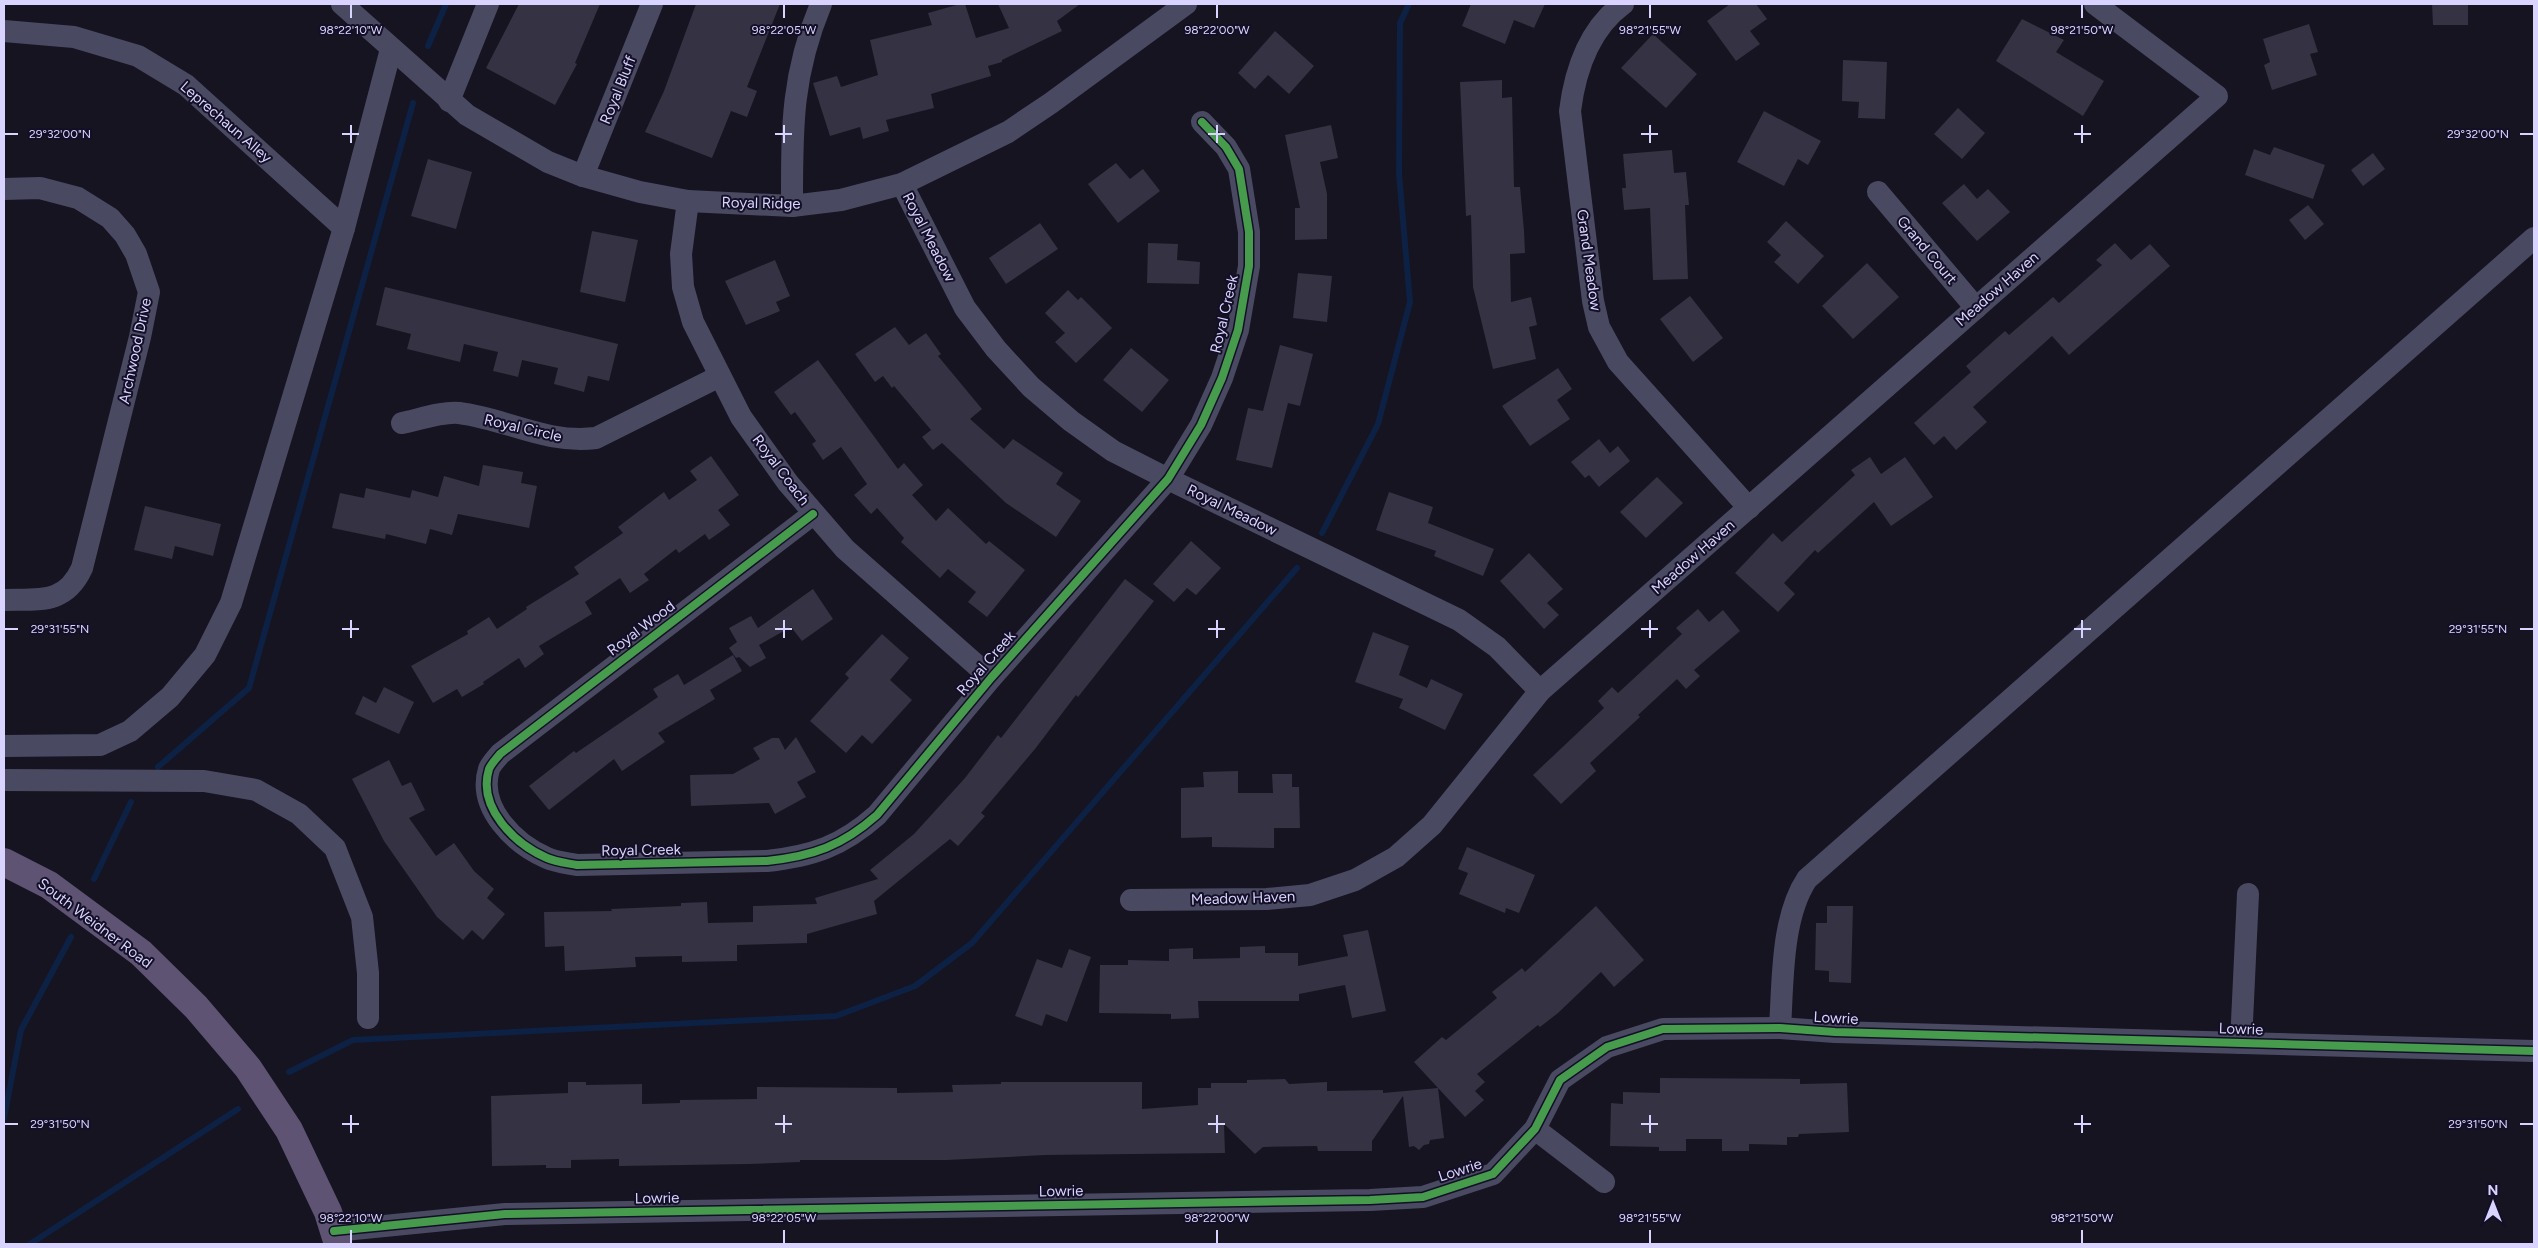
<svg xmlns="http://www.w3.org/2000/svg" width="2538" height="1248" viewBox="0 0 2538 1248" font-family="Figtree,sans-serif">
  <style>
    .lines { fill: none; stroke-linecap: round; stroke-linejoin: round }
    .stream { stroke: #0d2144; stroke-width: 6 }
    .building { fill: #343243 }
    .minor { stroke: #4a4962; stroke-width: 22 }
    .major { stroke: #5e5373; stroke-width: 28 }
    .cycleway-casing { stroke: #130f26; stroke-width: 11 }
    .cycleway { stroke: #469c4c; stroke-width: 8 }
    .ticks { fill: none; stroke: #d9d4ff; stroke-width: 2 }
    .labels { text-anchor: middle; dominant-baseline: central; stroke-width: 4; stroke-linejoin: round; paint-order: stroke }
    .street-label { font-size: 15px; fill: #d9d4ff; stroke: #130f26 }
    .ticks-label { font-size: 12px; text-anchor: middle; fill: #d9d4ff; stroke: #130f26; stroke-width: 4; stroke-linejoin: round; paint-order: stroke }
  </style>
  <rect width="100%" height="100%" fill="#161421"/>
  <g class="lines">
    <g class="stream">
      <path d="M 428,46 L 446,4"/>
      <path d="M 1322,533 L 1378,424 L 1410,302 L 1399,174 L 1400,23 L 1409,4"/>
      <path d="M 158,767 L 249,688 L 413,103"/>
      <path d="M 94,879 L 131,802"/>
      <path d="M 289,1072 L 353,1040 L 836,1016 L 915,986 L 972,943 L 1297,568"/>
      <path d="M 4,1118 L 21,1030 L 71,937"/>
      <path d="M 30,1244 L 238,1109"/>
    </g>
  </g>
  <g class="building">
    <path d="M 519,4 L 600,4 L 575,63 L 577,64 L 555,105 L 486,68 Z"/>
    <path d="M 696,4 L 780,4 L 747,87 L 757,91 L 747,117 L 731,111 L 712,158 L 645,132 L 664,91 Z"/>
    <path d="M 960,4 L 965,4 L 976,38 L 1009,28 L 998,4 L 1080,4 L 1057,21 L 1062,31 L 1002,60 L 1002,62 L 988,66 L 991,76 L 931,94 L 934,108 L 886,120 L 889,131 L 863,139 L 860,127 L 830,136 L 813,83 L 837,76 L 841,87 L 878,75 L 870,40 L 932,25 L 928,13 Z"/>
    <path d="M 1471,4 L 1545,4 L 1534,28 L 1514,20 L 1505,44 L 1462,26 Z"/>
    <path d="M 1730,4 L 1756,4 L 1767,19 L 1750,31 L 1760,44 L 1736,61 L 1707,21 Z"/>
    <path d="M 2432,4 L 2468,4 L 2468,25 L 2433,25 Z"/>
    <path d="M 2022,19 L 2064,40 L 2056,52 L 2104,81 L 2083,116 L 1996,61 Z"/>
    <path d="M 2309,24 L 2318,52 L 2310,54 L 2317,75 L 2272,90 L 2264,65 L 2270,62 L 2263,39 Z"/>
    <path d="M 1275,31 L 1314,66 L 1289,94 L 1268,75 L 1255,89 L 1238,73 Z"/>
    <path d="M 1653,34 L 1697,74 L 1666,108 L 1621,68 Z"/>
    <path d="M 1843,60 L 1887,62 L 1885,119 L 1858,118 L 1859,102 L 1842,101 Z"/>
    <path d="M 1502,80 L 1502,98 L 1512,97 L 1514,187 L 1520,187 L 1524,231 L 1525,253 L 1510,254 L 1511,302 L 1531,297 L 1537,325 L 1529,327 L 1536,359 L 1493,369 L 1473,287 L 1471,215 L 1466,216 L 1460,82 Z"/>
    <path d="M 1958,108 L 1985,133 L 1962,159 L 1934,134 Z"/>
    <path d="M 1764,111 L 1821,141 L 1808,165 L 1798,159 L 1784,186 L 1737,162 Z"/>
    <path d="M 1331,125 L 1338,158 L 1320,162 L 1327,194 L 1327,239 L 1295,240 L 1295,208 L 1300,208 L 1285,135 Z"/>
    <path d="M 2274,147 L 2325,165 L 2313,199 L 2245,175 L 2254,149 L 2270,155 Z"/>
    <path d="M 1672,150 L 1674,173 L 1686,172 L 1689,205 L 1685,205 L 1688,279 L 1653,280 L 1650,208 L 1624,210 L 1622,188 L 1626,188 L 1623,154 Z"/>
    <path d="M 2373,153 L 2385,169 L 2363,186 L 2351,170 Z"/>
    <path d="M 428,159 L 472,172 L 456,229 L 411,216 Z"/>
    <path d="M 1116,163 L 1130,179 L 1143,169 L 1160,191 L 1118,223 L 1088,184 Z"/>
    <path d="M 1964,184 L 1977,199 L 1988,189 L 2010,212 L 1977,241 L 1942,203 Z"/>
    <path d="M 2308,205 L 2324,224 L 2305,240 L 2289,220 Z"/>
    <path d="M 1786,221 L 1824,256 L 1798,284 L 1774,262 L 1781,255 L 1767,242 Z"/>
    <path d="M 1040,223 L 1058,249 L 1006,284 L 989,258 Z"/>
    <path d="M 592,231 L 638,240 L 625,302 L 580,292 Z"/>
    <path d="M 1148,243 L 1178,244 L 1177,260 L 1200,262 L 1199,284 L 1147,283 Z"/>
    <path d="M 2115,243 L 2131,260 L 2150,244 L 2170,266 L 2069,355 L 2052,336 L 1973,407 L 1987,422 L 1956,450 L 1944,436 L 1934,445 L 1914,423 L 1971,372 L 1966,366 L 2005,331 L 2009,335 L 2053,297 L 2059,303 L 2102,265 L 2096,260 Z"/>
    <path d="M 775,260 L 790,296 L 776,302 L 780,311 L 746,325 L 725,281 Z"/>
    <path d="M 1867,263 L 1899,297 L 1853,339 L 1822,306 Z"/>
    <path d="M 1298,273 L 1332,276 L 1327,322 L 1293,318 Z"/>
    <path d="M 385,287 L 618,344 L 609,381 L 588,376 L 584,392 L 554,384 L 558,368 L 522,360 L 518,377 L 493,371 L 498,352 L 464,344 L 460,362 L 407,349 L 411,334 L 376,325 Z"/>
    <path d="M 1068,290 L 1078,300 L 1081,297 L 1112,328 L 1076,363 L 1055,342 L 1065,333 L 1045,313 Z"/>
    <path d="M 1690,296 L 1723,338 L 1693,362 L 1660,319 Z"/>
    <path d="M 895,327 L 909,345 L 926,333 L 941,354 L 938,356 L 982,409 L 970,419 L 1004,449 L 1013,439 L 1063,473 L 1056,484 L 1081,501 L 1056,537 L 1006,503 L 942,443 L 933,450 L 922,437 L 931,430 L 894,386 L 892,388 L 883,376 L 875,382 L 855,354 Z"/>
    <path d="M 1280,345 L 1313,354 L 1300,406 L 1288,403 L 1272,468 L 1236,460 L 1248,408 L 1263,411 Z"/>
    <path d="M 1131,348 L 1169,380 L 1142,412 L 1103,380 Z"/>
    <path d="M 818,360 L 898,469 L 904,463 L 923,485 L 912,495 L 936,521 L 948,508 L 986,544 L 989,541 L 1025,570 L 987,617 L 968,602 L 976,592 L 948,569 L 940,578 L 901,542 L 904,538 L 877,508 L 871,514 L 854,495 L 867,484 L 841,447 L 823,460 L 812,444 L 816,441 L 795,412 L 791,415 L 774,392 Z"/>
    <path d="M 1558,368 L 1572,389 L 1557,400 L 1570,419 L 1530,446 L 1502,406 Z"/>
    <path d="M 1599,439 L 1610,453 L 1618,446 L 1630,461 L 1599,487 L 1589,475 L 1585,478 L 1571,462 Z"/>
    <path d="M 711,456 L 739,495 L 718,510 L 730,525 L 709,540 L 705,534 L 679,553 L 676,549 L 644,574 L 649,580 L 630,593 L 620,578 L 585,602 L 592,614 L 539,646 L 544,654 L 525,668 L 519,658 L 483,682 L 484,684 L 462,697 L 457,689 L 433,703 L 411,666 L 468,634 L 467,631 L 489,617 L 497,629 L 527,609 L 526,607 L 579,574 L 574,567 L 623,533 L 618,527 L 664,492 L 669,500 L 697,480 L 690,471 Z"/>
    <path d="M 1870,457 L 1881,474 L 1905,457 L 1933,497 L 1891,526 L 1874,502 L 1818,553 L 1815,550 L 1784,583 L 1795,594 L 1778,612 L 1735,573 L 1773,533 L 1782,542 L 1855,475 L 1851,470 Z"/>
    <path d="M 483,465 L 523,472 L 521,483 L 537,486 L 529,528 L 458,514 L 452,535 L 430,529 L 426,544 L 386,534 L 385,539 L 332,528 L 340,493 L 364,498 L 366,488 L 410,498 L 412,490 L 438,497 L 444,476 L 479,486 Z"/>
    <path d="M 1657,477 L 1683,503 L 1646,538 L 1620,512 Z"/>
    <path d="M 1389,492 L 1433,507 L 1428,523 L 1494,549 L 1483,576 L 1434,556 L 1436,551 L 1376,530 Z"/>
    <path d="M 145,506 L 221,524 L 213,556 L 175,546 L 172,559 L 134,550 Z"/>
    <path d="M 1191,541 L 1221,568 L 1196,595 L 1187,588 L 1174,602 L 1153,584 Z"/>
    <path d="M 1529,553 L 1563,589 L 1547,603 L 1559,615 L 1544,629 L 1500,581 Z"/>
    <path d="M 1125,579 L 1154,601 L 1078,697 L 1076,695 L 1035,749 L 981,813 L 985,816 L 958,846 L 950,839 L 874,901 L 877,914 L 807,934 L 807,943 L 737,945 L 737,961 L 682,962 L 682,956 L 635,957 L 636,967 L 565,971 L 564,946 L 545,947 L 544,912 L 612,911 L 611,909 L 681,906 L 681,903 L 707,902 L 708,923 L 753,922 L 753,906 L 817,904 L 815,898 L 878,879 L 870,870 L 914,834 L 965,778 L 998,735 L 1001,738 Z"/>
    <path d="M 813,589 L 833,619 L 802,641 L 791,627 L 759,645 L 766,658 L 750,667 L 739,657 L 736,658 L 729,648 L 737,642 L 729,628 L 751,616 L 758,628 Z"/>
    <path d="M 1698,609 L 1709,622 L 1723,610 L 1740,631 L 1694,670 L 1700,676 L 1686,689 L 1677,679 L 1638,715 L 1640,717 L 1590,763 L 1596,771 L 1561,804 L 1533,775 L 1604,708 L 1598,701 L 1612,687 L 1618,693 L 1682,634 L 1676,628 Z"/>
    <path d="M 1373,632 L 1409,646 L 1399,675 L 1427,688 L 1431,679 L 1463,694 L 1445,730 L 1399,708 L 1403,699 L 1355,682 Z"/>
    <path d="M 882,634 L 909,658 L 890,680 L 912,700 L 872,744 L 862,735 L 846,753 L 810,721 L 849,678 L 845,674 Z"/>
    <path d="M 733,655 L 742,671 L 710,690 L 715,699 L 658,733 L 665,742 L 622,771 L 614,759 L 549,810 L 529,786 L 574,751 L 576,753 L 658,697 L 653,689 L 678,674 L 684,685 Z"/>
    <path d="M 384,687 L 414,702 L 399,734 L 355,714 L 363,696 L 376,703 Z"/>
    <path d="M 796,737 L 816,772 L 797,782 L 806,797 L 775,814 L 769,803 L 691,806 L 690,775 L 733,774 L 760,759 L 753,748 L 772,738 L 779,738 L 785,750 Z"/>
    <path d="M 389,760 L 402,786 L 411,782 L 425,810 L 409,818 L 436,856 L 454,843 L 474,871 L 494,889 L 487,898 L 505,914 L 483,940 L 472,930 L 463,940 L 437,917 L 384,841 L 352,779 Z"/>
    <path d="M 1238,771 L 1238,793 L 1273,793 L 1272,774 L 1292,774 L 1292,787 L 1299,787 L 1300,828 L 1274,828 L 1274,848 L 1212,847 L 1212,837 L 1181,838 L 1181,788 L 1204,787 L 1203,772 Z"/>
    <path d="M 1467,847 L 1535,875 L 1519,913 L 1506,908 L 1505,913 L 1459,894 L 1468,873 L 1458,869 Z"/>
    <path d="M 1596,906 L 1644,960 L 1614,987 L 1601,972 L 1558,1013 L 1540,1027 L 1538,1025 L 1477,1074 L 1485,1082 L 1475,1091 L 1484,1100 L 1465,1117 L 1438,1088 L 1444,1138 L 1430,1140 L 1429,1144 L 1424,1145 L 1419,1150 L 1414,1146 L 1409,1147 L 1403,1096 L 1372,1141 L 1372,1151 L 1318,1151 L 1317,1146 L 1263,1147 L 1255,1154 L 1224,1124 L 1225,1153 L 1045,1155 L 947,1160 L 800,1160 L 800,1162 L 748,1164 L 619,1166 L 619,1159 L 571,1160 L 571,1168 L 546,1168 L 546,1165 L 492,1166 L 491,1096 L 568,1093 L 568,1082 L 586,1082 L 586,1085 L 642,1084 L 642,1104 L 680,1103 L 680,1100 L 757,1099 L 757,1087 L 897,1088 L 897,1093 L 953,1092 L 952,1085 L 1001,1084 L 1001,1082 L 1142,1082 L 1142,1109 L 1198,1105 L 1198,1088 L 1211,1088 L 1211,1083 L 1247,1083 L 1247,1080 L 1285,1079 L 1289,1084 L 1327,1082 L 1327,1091 L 1383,1090 L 1383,1093 L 1438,1088 L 1414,1062 L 1442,1037 L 1446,1040 L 1497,998 L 1492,992 L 1522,968 L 1525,972 Z"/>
    <path d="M 1827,906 L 1853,906 L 1851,983 L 1829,982 L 1829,971 L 1815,970 L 1816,923 L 1827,923 Z"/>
    <path d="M 1368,930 L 1386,1011 L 1352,1018 L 1345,985 L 1299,994 L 1299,1001 L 1198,1001 L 1199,1018 L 1171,1019 L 1171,1014 L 1099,1013 L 1100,965 L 1128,965 L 1128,960 L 1169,961 L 1169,949 L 1193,948 L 1193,959 L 1240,958 L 1240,947 L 1265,946 L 1265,953 L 1298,953 L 1298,966 L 1348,956 L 1343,935 Z"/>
    <path d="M 1069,949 L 1091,957 L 1067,1022 L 1046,1014 L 1042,1026 L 1015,1016 L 1037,959 L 1062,968 Z"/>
    <path d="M 1660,1078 L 1800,1079 L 1800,1084 L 1847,1083 L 1849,1132 L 1799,1134 L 1798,1137 L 1787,1137 L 1787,1145 L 1749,1144 L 1749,1151 L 1722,1151 L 1722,1139 L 1686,1139 L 1686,1151 L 1659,1151 L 1659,1147 L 1610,1146 L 1611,1103 L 1623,1104 L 1623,1092 L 1660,1093 Z"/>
  </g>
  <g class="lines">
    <g class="minor">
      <path d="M 342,4 L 467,115 L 548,162 L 583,176 L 640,192 L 688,201 L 792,206 L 841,200 L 902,184 L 1008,132 L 1051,103 L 1186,4"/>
      <path d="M 1623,4 C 1589,29 1575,71 1570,111 L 1593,301 L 1599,327 L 1618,362 L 1749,508"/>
      <path d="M 4,31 L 74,37 L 138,56 L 186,85 L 344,228"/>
      <path d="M 449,101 L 488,4"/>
      <path d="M 583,176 L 652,4"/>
      <path d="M 902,184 L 965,308 L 996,349 L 1031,387 L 1071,421 L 1113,451 L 1168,479 L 1459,620 L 1497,647 L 1540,691"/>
      <path d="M 4,189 L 40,188 L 78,198 L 110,218 L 125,235 L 136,254 L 149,292 L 140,337 L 82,568 C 65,605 39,599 4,600"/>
      <path d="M 1878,192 L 1976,308"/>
      <path d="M 688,201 L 681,254 L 683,287 L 693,322 L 741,417 L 788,483 L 845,549 L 991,678"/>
      <path d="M 792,206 C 792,129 791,76 821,4"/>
      <path d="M 402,423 C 417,420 444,411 459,413 C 507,419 545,444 596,438 L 720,376"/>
      <path d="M 813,514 L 500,754 C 497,758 491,764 489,769 C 477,808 515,844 547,858 C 556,862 567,863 577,865 L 767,861 C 813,856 842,846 877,815 L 991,678 L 1168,479 L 1201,425 L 1222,378 L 1238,330 L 1249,266 L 1249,232 L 1239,169 L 1226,147 L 1202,122"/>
      <path d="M 4,746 L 100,745 L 130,731 L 170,697 L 205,655 L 231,603 L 344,228 L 391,49"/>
      <path d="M 4,780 L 204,781 L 256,790 L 299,814 L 335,848 L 362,917 L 368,973 L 368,1018"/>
      <path d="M 1131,900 L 1267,899 L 1310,895 L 1355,880 L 1396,857 L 1432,825 L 1540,691 L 2217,96 L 2095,4"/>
      <path d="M 1780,1028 C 1783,982 1781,918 1807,879 L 2534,238"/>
      <path d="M 2241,1043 L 2248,894"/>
      <path d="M 1535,1129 L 1604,1182"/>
      <path d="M 334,1231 L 505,1214 L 1370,1200 L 1423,1197 L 1493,1174 L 1535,1129 L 1560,1080 L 1607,1047 L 1663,1029 L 1780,1028 L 1835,1032 L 2534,1051"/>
    </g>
    <path class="major" d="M 4,862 L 49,885 L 141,953 L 196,1007 L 248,1068 L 289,1130 L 328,1212 L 338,1244"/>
    <defs>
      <g id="cycleway">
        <path d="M 813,514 L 500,754 C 497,758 491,764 489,769 C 477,808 515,844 547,858 C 556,862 567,863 577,865 L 767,861 C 813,856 842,846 877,815 L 991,678 L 1168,479 L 1201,425 L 1222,378 L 1238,330 L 1249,266 L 1249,232 L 1239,169 L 1226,147 L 1202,122"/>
        <path d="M 334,1231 L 505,1214 L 1370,1200 L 1423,1197 L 1493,1174 L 1535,1129 L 1560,1080 L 1607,1047 L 1663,1029 L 1780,1028 L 1835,1032 L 2534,1051"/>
      </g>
    </defs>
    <use href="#cycleway" class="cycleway-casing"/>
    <use href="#cycleway" class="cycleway"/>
  </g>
  <path class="ticks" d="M 351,5 L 351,18M 784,5 L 784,18M 1217,5 L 1217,18M 1650,5 L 1650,18M 2082,5 L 2082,18M 351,125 L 351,143M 784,125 L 784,143M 1217,125 L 1217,143M 1650,125 L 1650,143M 2082,125 L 2082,143M 5,134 L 18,134M 342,134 L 359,134M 775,134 L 792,134M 1208,134 L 1225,134M 1641,134 L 1658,134M 2074,134 L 2091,134M 2520,134 L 2533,134M 351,620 L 351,638M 784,620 L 784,638M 1217,620 L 1217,638M 1650,620 L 1650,638M 2082,620 L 2082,638M 5,629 L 18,629M 342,629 L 359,629M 775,629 L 792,629M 1208,629 L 1225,629M 1641,629 L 1658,629M 2074,629 L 2091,629M 2520,629 L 2533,629M 351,1115 L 351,1133M 784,1115 L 784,1133M 1217,1115 L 1217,1133M 1650,1115 L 1650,1133M 2082,1115 L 2082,1133M 5,1124 L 18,1124M 342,1124 L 359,1124M 775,1124 L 792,1124M 1208,1124 L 1225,1124M 1641,1124 L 1658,1124M 2074,1124 L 2091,1124M 2520,1124 L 2533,1124M 351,1230 L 351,1243M 784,1230 L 784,1243M 1217,1230 L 1217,1243M 1650,1230 L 1650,1243M 2082,1230 L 2082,1243"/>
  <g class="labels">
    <g class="street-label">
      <text transform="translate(618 90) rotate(-68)">Royal Bluff</text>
      <text transform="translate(226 122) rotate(41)">Leprechaun Alley</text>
      <text transform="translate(761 203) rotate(1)">Royal Ridge</text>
      <text transform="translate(929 237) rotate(63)">Royal Meadow</text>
      <text transform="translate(1927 250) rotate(50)">Grand Court</text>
      <text transform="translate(1589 260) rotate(82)">Grand Meadow</text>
      <text transform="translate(1997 289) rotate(-41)">Meadow Haven</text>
      <text transform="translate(1224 314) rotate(-77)">Royal Creek</text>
      <text transform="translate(135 351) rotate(-78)">Archwood Drive</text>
      <text transform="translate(523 428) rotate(13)">Royal Circle</text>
      <text transform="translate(781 470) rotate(53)">Royal Coach</text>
      <text transform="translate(1232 510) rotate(26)">Royal Meadow</text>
      <text transform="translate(1693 557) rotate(-41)">Meadow Haven</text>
      <text transform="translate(641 628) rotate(-37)">Royal Wood</text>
      <text transform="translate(986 663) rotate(-49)">Royal Creek</text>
      <text transform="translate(641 850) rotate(-1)">Royal Creek</text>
      <text transform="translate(1243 898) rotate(-2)">Meadow Haven</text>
      <text transform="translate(95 923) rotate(37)">South Weidner Road</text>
      <text transform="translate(1836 1018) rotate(3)">Lowrie</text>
      <text transform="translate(2241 1029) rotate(2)">Lowrie</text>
      <text transform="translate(1460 1170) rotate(-18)">Lowrie</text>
      <text transform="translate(1061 1191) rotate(-1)">Lowrie</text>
      <text transform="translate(657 1198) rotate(-1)">Lowrie</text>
    </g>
  </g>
  <g class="ticks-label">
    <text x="351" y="34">98°22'10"W</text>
    <text x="784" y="34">98°22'05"W</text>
    <text x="1217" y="34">98°22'00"W</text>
    <text x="1650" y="34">98°21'55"W</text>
    <text x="2082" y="34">98°21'50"W</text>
    <text x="60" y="138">29°32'00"N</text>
    <text x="2478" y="138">29°32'00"N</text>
    <text x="60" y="633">29°31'55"N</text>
    <text x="2478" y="633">29°31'55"N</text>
    <text x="60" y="1128">29°31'50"N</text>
    <text x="2478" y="1128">29°31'50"N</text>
    <text x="351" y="1222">98°22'10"W</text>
    <text x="784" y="1222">98°22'05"W</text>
    <text x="1217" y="1222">98°22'00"W</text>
    <text x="1650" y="1222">98°21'55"W</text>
    <text x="2082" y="1222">98°21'50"W</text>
  </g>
  <rect width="2538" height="1248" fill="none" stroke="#d9d4ff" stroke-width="10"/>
  <g transform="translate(2493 1203)" stroke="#130f26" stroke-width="4" paint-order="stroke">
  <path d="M0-4L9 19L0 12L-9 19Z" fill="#d9d4ff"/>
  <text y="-8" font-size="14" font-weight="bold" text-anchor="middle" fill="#d9d4ff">N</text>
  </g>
</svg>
